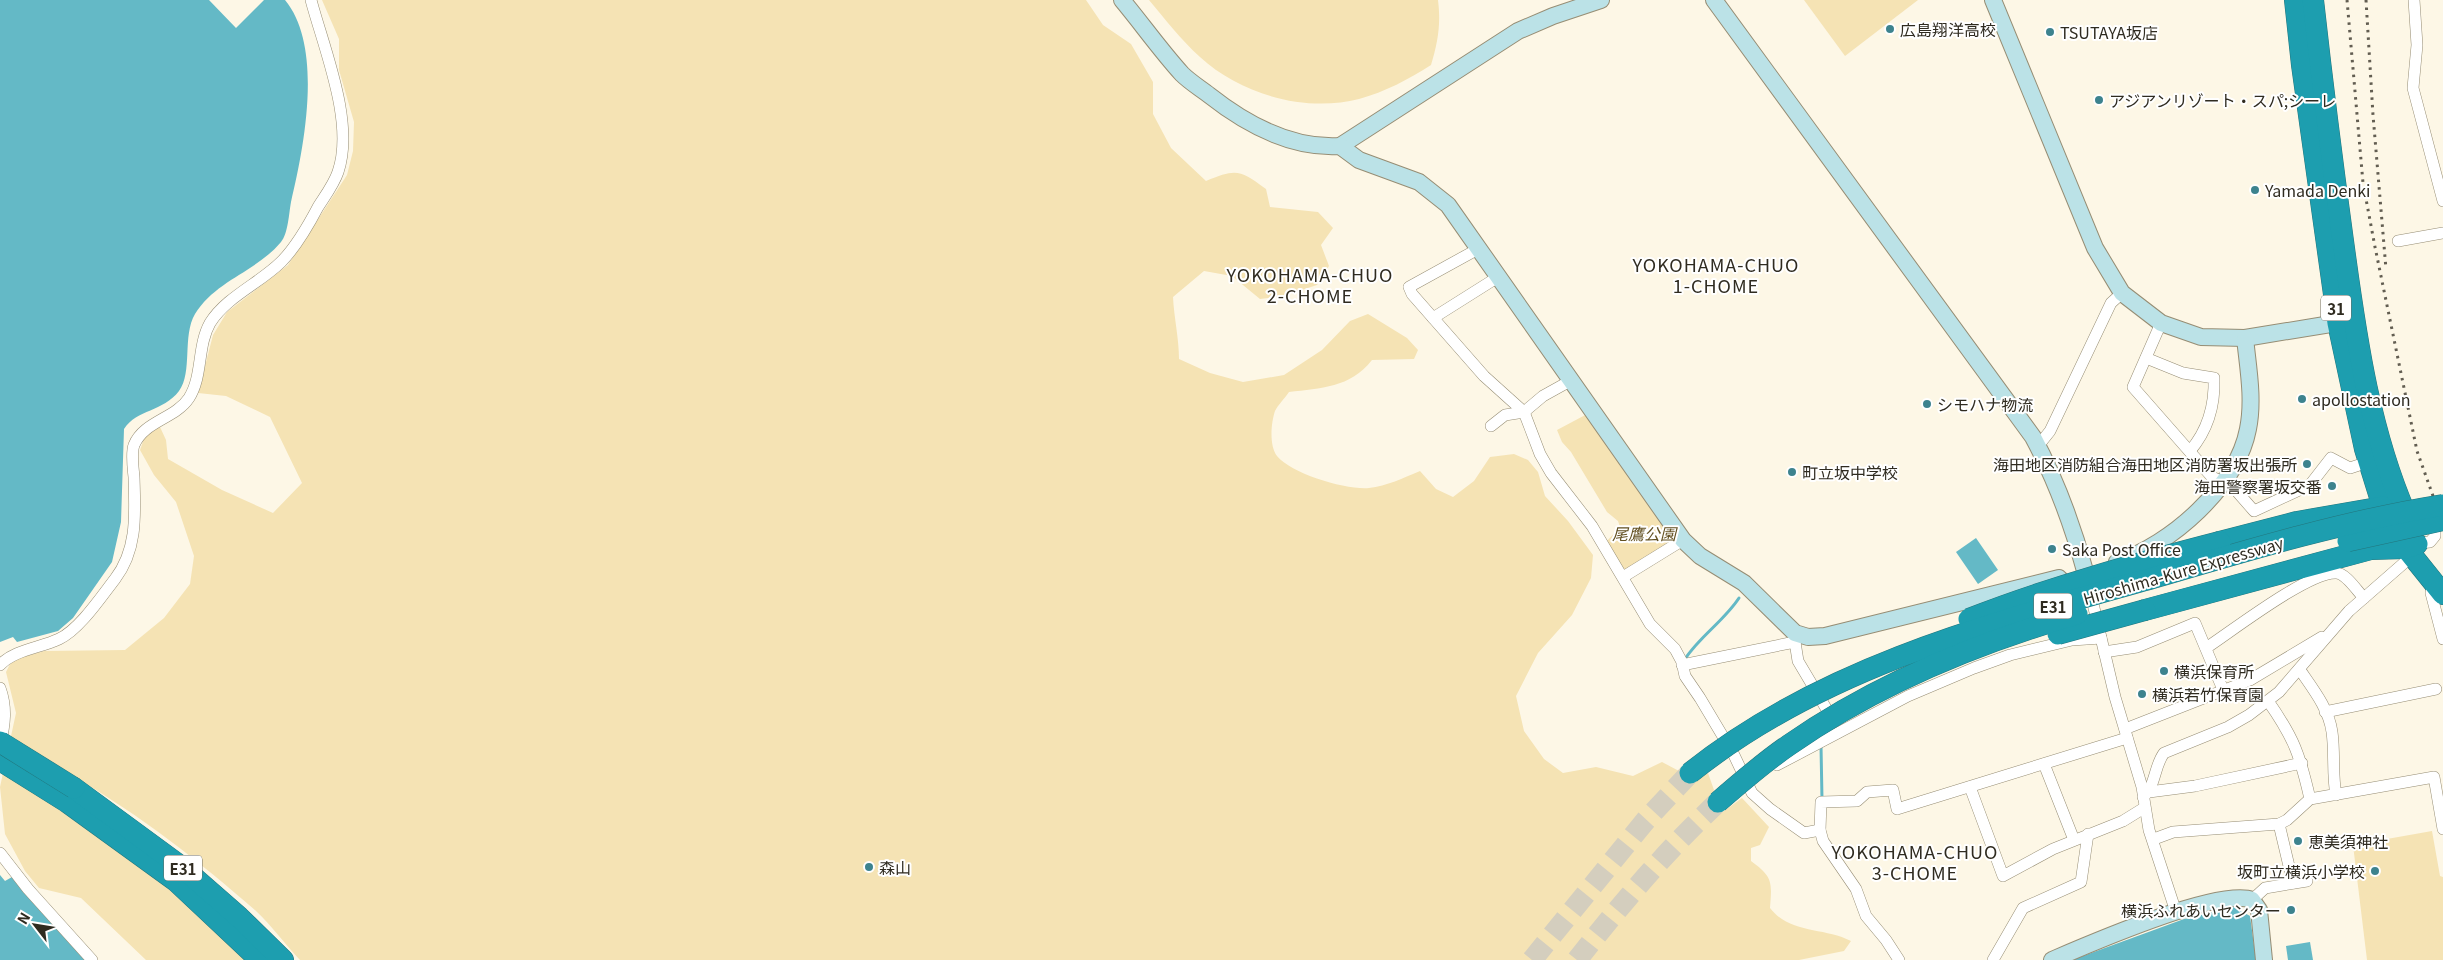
<svg xmlns="http://www.w3.org/2000/svg" width="2443" height="960" viewBox="0 0 2443 960" font-family="Georgia,'Noto Sans JP',serif">
  <style>
    .green { fill: #f5e3b4 }
    .water { fill: #64b9c6 }
    .lines { fill: none; stroke-linecap: round; stroke-linejoin: round }
    .stream { stroke: #64b9c6; stroke-width: 3 }
    .highway-tunnel { stroke: #d4cebe; stroke-width: 21; stroke-dasharray: 21 11; stroke-linecap: butt }
    .street-casing { stroke: #968d74; stroke-width: 12 }
    .secondary-casing { stroke: #968d74; stroke-width: 18 }
    .highway-casing { stroke: #23767d; stroke-width: 22 }
    .street { stroke: #fff; stroke-width: 11 }
    .secondary { stroke: #bbe2e7; stroke-width: 16 }
    .highway { stroke: #1d9eaf; stroke-width: 21 }
    .rail { stroke: #625d51; stroke-width: 3; stroke-dasharray: 2.5 5; stroke-linecap: butt }
    .highway-bridge-casing { stroke: #23767d; stroke-width: 22; stroke-linecap: butt }
    .highway-bridge { stroke: #1d9eaf; stroke-width: 21 }
    .poi-dot { fill: #3d838e; stroke: #fff; stroke-width: 2 }
    .labels { text-anchor: middle; dominant-baseline: central; stroke-width: 4; stroke-linejoin: round; paint-order: stroke }
    .shield { fill: #fff; stroke: #6d6b63; stroke-width: 1 }
    .shield-label { font-size: 15px; font-weight: bold; fill: #2f2b20 }
    .poi-label { font-size: 16px; fill: #2f2b20; stroke: #fff; text-anchor: start }
    .park-label { font-size: 16px; font-style: italic; fill: #625021; stroke: #fff }
    .street-label { font-size: 16px; fill: #2f2b20; stroke: #fff }
    .neighbourhood-label { font-size: 18px; letter-spacing: 1px; fill: #2f2b20; stroke: #fff }
  </style>
  <rect width="100%" height="100%" fill="#fdf7e6"/>
  <g class="green">
    <path d="M 322,0 L 1086,0 L 1103,25 L 1131,44 L 1153,82 L 1153,114 L 1171,148 L 1206,181 C 1237,168 1240,170 1266,189 L 1270,207 L 1318,212 L 1333,228 L 1321,245 L 1329,266 L 1317,285 L 1283,296 L 1260,299 L 1232,276 L 1204,271 L 1173,297 C 1174,318 1179,338 1179,359 L 1210,373 L 1243,382 L 1284,375 L 1322,350 L 1350,321 L 1368,314 L 1407,338 L 1418,350 L 1414,359 L 1372,360 C 1350,388 1321,388 1289,392 C 1285,398 1278,405 1275,411 C 1271,423 1269,445 1277,456 C 1292,474 1346,490 1369,488 C 1387,486 1403,478 1420,471 L 1436,489 L 1453,497 L 1474,481 L 1490,457 L 1514,454 L 1528,460 L 1538,472 L 1545,496 L 1568,521 L 1593,555 L 1591,578 L 1572,615 L 1538,653 L 1516,696 L 1524,731 L 1544,759 L 1563,773 L 1596,767 L 1633,776 L 1662,762 L 1679,771 L 1688,782 L 1708,773 L 1714,790 L 1707,803 L 1720,814 L 1742,798 L 1769,827 L 1760,845 L 1751,848 L 1751,861 C 1773,877 1772,882 1770,908 C 1790,934 1824,927 1851,941 L 1844,951 L 1799,960 L 300,960 C 285,944 272,926 256,911 C 200,862 139,814 74,777 L 58,809 L 162,883 L 248,960 L 146,960 L 81,898 L 39,888 L 25,871 L 5,834 L 0,787 L 16,713 L 6,672 L 12,660 L 44,651 L 125,650 L 164,618 L 190,584 L 194,556 L 176,502 L 154,475 L 140,450 L 145,436 L 160,427 L 166,440 L 168,459 L 222,490 L 273,513 L 302,483 L 270,417 L 226,396 L 198,393 L 213,335 L 227,312 L 288,265 L 347,175 L 353,151 L 354,122 L 339,70 L 339,39 Z"/>
    <path d="M 1149,0 L 1438,0 C 1441,24 1438,42 1431,65 C 1409,79 1385,92 1359,99 C 1305,113 1240,94 1200,57 C 1181,40 1165,19 1149,0 Z"/>
    <path d="M 1804,0 L 1918,0 L 1845,56 Z"/>
    <path d="M 1589,413 L 1679,539 L 1624,572 L 1606,542 L 1620,527 L 1618,521 L 1607,512 L 1571,452 L 1562,442 L 1557,430 Z"/>
    <path d="M 2432,831 L 2440,876 L 2443,877 L 2443,960 L 2367,960 L 2353,845 Z"/>
  </g>
  <g class="water">
    <path d="M 0,0 L 209,0 L 236,28 L 264,0 L 285,0 C 324,47 304,147 291,202 C 289,213 288,234 281,242 C 256,272 216,280 195,314 C 182,336 193,372 179,391 C 163,412 137,409 124,429 L 121,522 L 112,562 L 73,618 L 58,631 L 17,642 L 13,637 L 0,642 Z"/>
    <path d="M 1976,538 L 1998,570 L 1978,584 L 1956,552 Z"/>
    <path d="M 0,875 L 5,881 L 12,877 L 85,960 L 0,960 Z"/>
    <path d="M 2234,907 L 2250,916 L 2256,960 L 2072,960 L 2184,919 Z"/>
    <path d="M 2310,942 L 2313,960 L 2288,960 L 2286,946 Z"/>
  </g>
  <g class="lines">
    <g class="stream">
      <path d="M 1685,659 C 1700,636 1724,621 1739,598"/>
      <path d="M 1821,746 L 1822,799"/>
    </g>
    <g class="highway-tunnel">
      <path d="M 1532,960 L 1646,820 L 1690,773"/>
      <path d="M 1577,960 C 1621,904 1666,851 1718,802"/>
    </g>
    <defs>
      <g id="street">
        <path d="M 2414,0 L 2417,45 L 2413,88 L 2443,201"/>
        <path d="M 2398,241 L 2443,233"/>
        <path d="M 1478,249 L 1409,287 L 1412,294 L 1484,376 L 1524,412 L 1540,454 L 1551,473 L 1592,526 L 1650,624 L 1675,649 L 1682,662 L 1685,676 L 1700,698 L 1734,755 L 1752,793 L 1770,809 L 1804,833 L 1820,830"/>
        <path d="M 1433,318 L 1498,277"/>
        <path d="M 2161,323 L 2133,387 L 2212,477 L 2233,487 L 2254,511 L 2310,485 L 2331,458 L 2350,468 L 2368,462"/>
        <path d="M 2146,358 L 2183,373 L 2214,378 C 2215,406 2208,430 2190,451"/>
        <path d="M 1491,426 L 1505,415 L 1524,412 L 1543,396 L 1570,381"/>
        <path d="M 2038,446 L 2050,431 L 2111,303 L 2122,293"/>
        <path d="M 2419,543 L 2430,542 L 2435,536 L 2435,526 L 2440,520"/>
        <path d="M 1623,577 L 1683,540"/>
        <path d="M 2433,582 L 2431,593 L 2443,639"/>
        <path d="M 2090,591 L 2115,697 L 2142,787 L 2149,830 L 2176,912"/>
        <path d="M 1795,642 L 1798,661 L 1833,720"/>
        <path d="M 2206,648 C 2232,631 2308,572 2336,573 C 2346,573 2357,591 2364,598"/>
        <path d="M 2104,652 L 2137,647 L 2195,623 L 2224,692"/>
        <path d="M 0,665 C 14,650 40,648 59,639 C 79,630 101,597 115,579 C 138,549 135,513 134,477 C 133,467 131,453 134,445 C 144,421 175,419 189,398 C 203,376 197,346 210,323 C 226,297 260,283 281,262 C 296,247 308,226 318,207 C 325,196 334,184 338,172 C 355,123 324,49 311,0"/>
        <path d="M 1682,665 L 1795,642 L 1800,635"/>
        <path d="M 2300,670 C 2313,689 2329,709 2332,732 C 2335,753 2332,774 2336,795"/>
        <path d="M 0,688 C 7,707 5,725 0,744"/>
        <path d="M 2268,701 C 2294,738 2300,755 2310,799"/>
        <path d="M 2325,712 L 2436,689"/>
        <path d="M 2125,729 L 2250,680 L 2322,637"/>
        <path d="M 2044,764 L 2074,840"/>
        <path d="M 1777,765 L 1908,696 L 1974,668 L 2010,655 L 2072,640 L 2101,638"/>
        <path d="M 1970,787 L 2003,876 L 2053,849 L 2123,821 L 2144,808"/>
        <path d="M 2149,792 L 2195,786 L 2302,763"/>
        <path d="M 2143,797 C 2156,786 2154,766 2164,753 L 2228,727 L 2249,715 L 2279,692 L 2349,611 L 2412,556"/>
        <path d="M 2279,824 L 2293,883"/>
        <path d="M 2154,839 L 2173,832 L 2279,824 L 2287,820 L 2310,799 L 2434,777 L 2443,829"/>
        <path d="M 0,853 L 28,889 L 92,960"/>
        <path d="M 2252,900 L 2265,888 L 2307,881"/>
        <path d="M 1899,960 L 1886,940 L 1866,916 L 1856,889 L 1823,841 L 1820,830 L 1821,802 L 1857,801 L 1867,792 L 1893,790 L 1897,809 L 2127,738"/>
        <path d="M 1993,960 L 2023,908 L 2081,882 L 2088,834"/>
      </g>
      <g id="secondary">
        <path d="M 1122,0 C 1142,24 1161,51 1182,74 C 1190,82 1200,88 1209,95 C 1247,125 1291,149 1340,146 L 1518,31 L 1553,16 L 1601,0"/>
        <path d="M 1714,0 L 2033,437 C 2057,482 2072,523 2085,571"/>
        <path d="M 1993,0 L 2095,248 L 2122,293 L 2161,323 L 2201,337 L 2245,338 L 2349,321"/>
        <path d="M 1340,146 L 1359,160 L 1419,182 L 1448,205 L 1683,540 L 1700,556 L 1744,583 L 1795,633 L 1808,637 L 1825,636 L 2059,578"/>
        <path d="M 2117,562 C 2171,545 2237,486 2248,429 C 2254,399 2248,368 2245,338"/>
        <path d="M 2052,960 C 2087,945 2220,887 2252,900 L 2259,910 L 2264,960"/>
      </g>
      <g id="highway">
        <path d="M 2295,0 L 2302,65 L 2338,323 L 2365,449 L 2383,507 L 2406,548 L 2443,594"/>
        <path d="M 2313,0 C 2322,81 2332,161 2343,241 C 2356,338 2370,439 2412,528"/>
        <path d="M 2220,542 L 2297,522 L 2383,507"/>
        <path d="M 2145,610 L 2371,549 L 2406,548 L 2417,544"/>
        <path d="M 0,760 L 67,802 L 176,881 L 260,960"/>
        <path d="M 74,788 L 183,868 L 239,917 L 283,960"/>
      </g>
    </defs>
    <use href="#street" class="street-casing"/>
    <use href="#secondary" class="secondary-casing"/>
    <use href="#highway" class="highway-casing"/>
    <use href="#street" class="street"/>
    <use href="#secondary" class="secondary"/>
    <use href="#highway" class="highway"/>
    <g class="rail">
      <path d="M 2347,0 L 2363,183 L 2375,247 L 2417,451 L 2443,524"/>
      <path d="M 2366,0 L 2373,115 L 2386,269"/>
    </g>
    <defs>
      <g id="highway-bridge">
        <path d="M 2348,541 L 2443,520"/>
        <path d="M 1969,619 C 2051,587 2135,564 2220,542"/>
        <path d="M 2058,634 L 2145,610"/>
        <path d="M 0,742 L 74,788"/>
        <path d="M 1690,773 C 1822,667 1992,623 2153,578 C 2248,550 2345,521 2443,505"/>
        <path d="M 1718,802 C 1741,782 1764,762 1789,745 C 1875,685 1977,643 2077,614"/>
      </g>
    </defs>
    <use href="#highway-bridge" class="highway-bridge-casing"/>
    <use href="#highway-bridge" class="highway-bridge"/>
  </g>
  <g class="poi-dot">
    <circle cx="1890" cy="29" r="5"/>
    <circle cx="2050" cy="32" r="5"/>
    <circle cx="2099" cy="100" r="5"/>
    <circle cx="2255" cy="190" r="5"/>
    <circle cx="2302" cy="399" r="5"/>
    <circle cx="1927" cy="404" r="5"/>
    <circle cx="2307" cy="464" r="5"/>
    <circle cx="1792" cy="472" r="5"/>
    <circle cx="2332" cy="486" r="5"/>
    <circle cx="2052" cy="549" r="5"/>
    <circle cx="2164" cy="671" r="5"/>
    <circle cx="2142" cy="694" r="5"/>
    <circle cx="2298" cy="841" r="5"/>
    <circle cx="869" cy="867" r="5"/>
    <circle cx="2375" cy="871" r="5"/>
    <circle cx="2291" cy="910" r="5"/>
  </g>
  <g class="labels">
    <g class="shield">
      <rect x="2321" y="295.5" width="30" height="25" rx="4"/>
      <rect x="2034" y="593.5" width="38" height="25" rx="4"/>
      <rect x="164" y="855.5" width="38" height="25" rx="4"/>
    </g>
    <g class="shield-label">
      <text x="2336" y="308">31</text>
      <text x="2053" y="606">E31</text>
      <text x="183" y="868">E31</text>
    </g>
    <g class="poi-label">
      <text x="1900" y="29">広島翔洋高校</text>
      <text x="2060" y="32">TSUTAYA坂店</text>
      <text x="2109" y="100">アジアンリゾート・スパ;シーレ</text>
      <text x="2265" y="190">Yamada Denki</text>
      <text x="2312" y="399">apollostation</text>
      <text x="1937" y="404">シモハナ物流</text>
      <text x="2297" y="464" text-anchor="end">海田地区消防組合海田地区消防署坂出張所</text>
      <text x="1802" y="472">町立坂中学校</text>
      <text x="2322" y="486" text-anchor="end">海田警察署坂交番</text>
      <text x="2062" y="549">Saka Post Office</text>
      <text x="2174" y="671">横浜保育所</text>
      <text x="2152" y="694">横浜若竹保育園</text>
      <text x="2308" y="841">恵美須神社</text>
      <text x="879" y="867">森山</text>
      <text x="2365" y="871" text-anchor="end">坂町立横浜小学校</text>
      <text x="2281" y="910" text-anchor="end">横浜ふれあいセンター</text>
    </g>
    <g class="park-label">
      <text x="1644" y="533">尾鷹公園</text>
    </g>
    <g class="street-label">
      <text transform="translate(2183 570) rotate(-16)">Hiroshima-Kure Expressway</text>
    </g>
    <g class="neighbourhood-label">
      <text x="1716" y="264">YOKOHAMA-CHUO<tspan x="1716" dy="21">1-CHOME</tspan></text>
      <text x="1310" y="274">YOKOHAMA-CHUO<tspan x="1310" dy="21">2-CHOME</tspan></text>
      <text x="1915" y="851">YOKOHAMA-CHUO<tspan x="1915" dy="21">3-CHOME</tspan></text>
    </g>
  </g>
  <g transform="translate(35 925) rotate(301)" stroke="#ffffff" stroke-width="4" paint-order="stroke">
  <path d="M0-4L9 19L0 12L-9 19Z" fill="#2f2b20"/>
  <text y="-8" font-size="14" font-weight="bold" text-anchor="middle" fill="#2f2b20">N</text>
  </g>
</svg>
